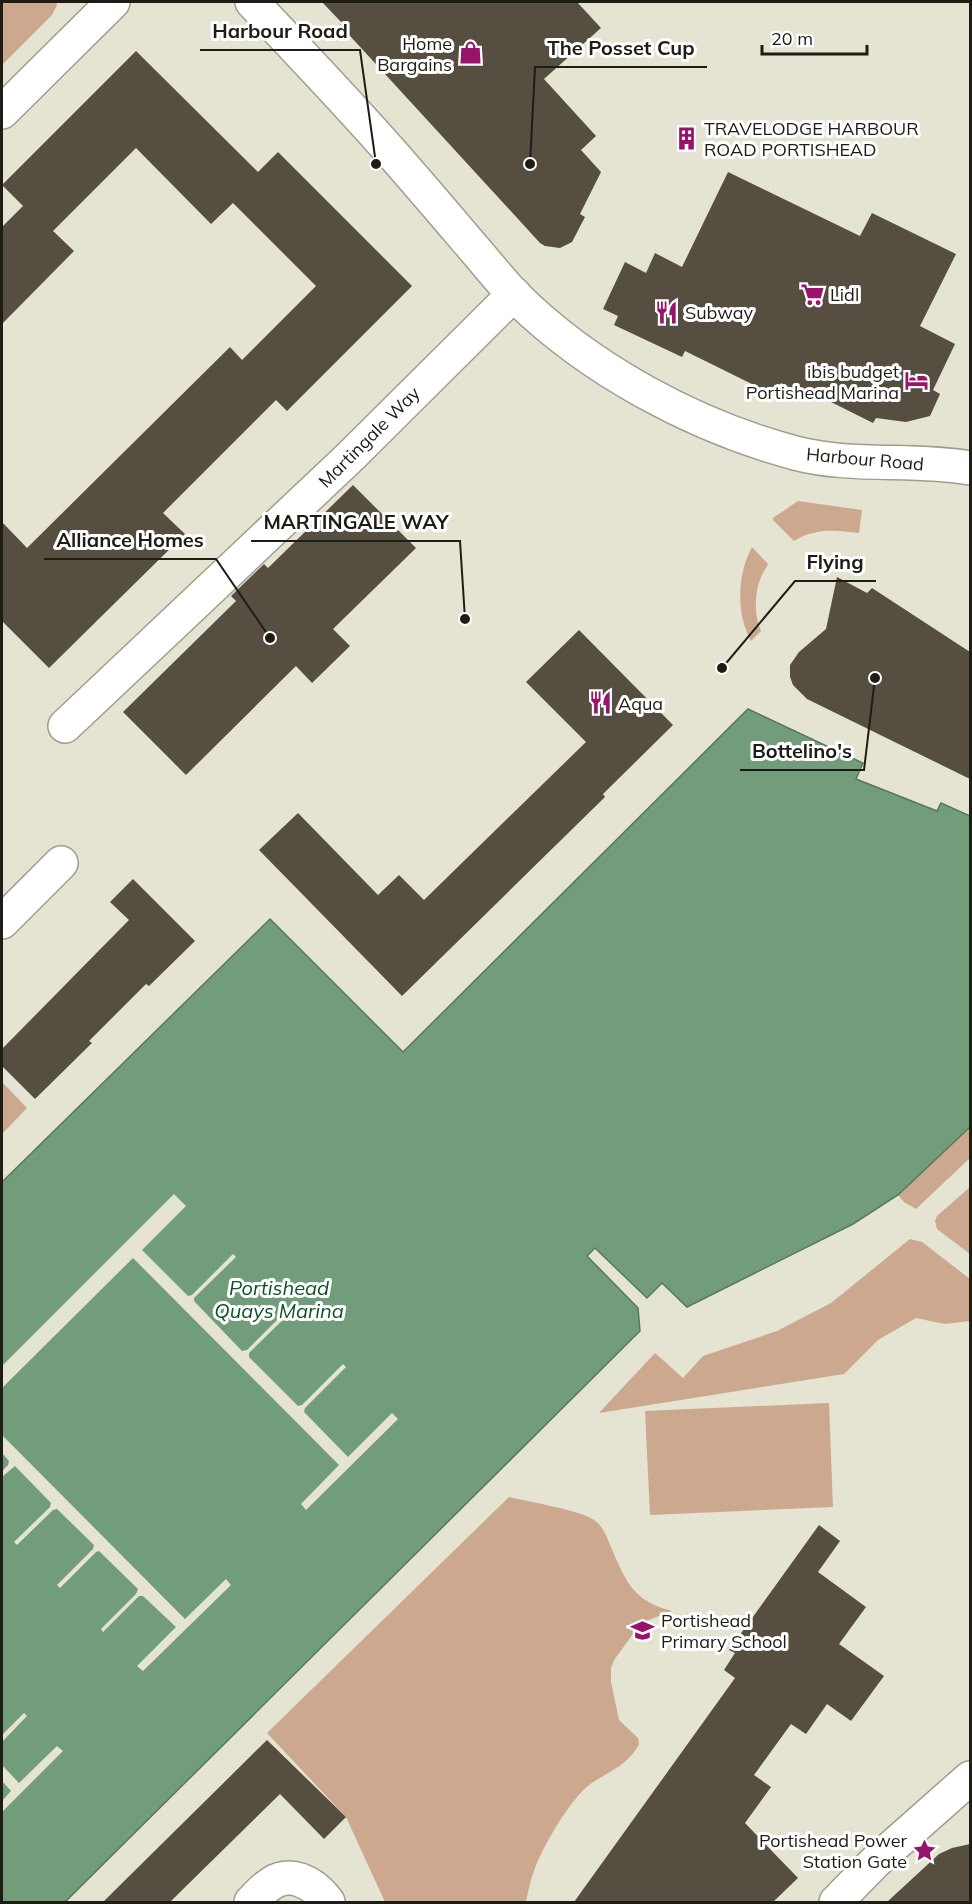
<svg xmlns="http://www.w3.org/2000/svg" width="972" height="1904" viewBox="0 0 972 1904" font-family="Mulish,sans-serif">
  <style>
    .green { fill: #cca88f }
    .water { fill: #729d7a; stroke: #58775c; stroke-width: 1.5 }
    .pier { fill: #e5e3d1 }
    .building { fill: #564e40 }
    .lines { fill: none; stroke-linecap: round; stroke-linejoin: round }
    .street-casing { stroke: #9f9e8d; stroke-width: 36 }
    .secondary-casing { stroke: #9f9e8d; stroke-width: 36 }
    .street { stroke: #fff; stroke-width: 33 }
    .secondary { stroke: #fff; stroke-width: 33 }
    .labels { text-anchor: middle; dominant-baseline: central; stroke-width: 6; stroke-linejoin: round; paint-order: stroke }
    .poi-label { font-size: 18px; fill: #1d1d16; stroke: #fff; text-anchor: start }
    .street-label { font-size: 18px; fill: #1d1d16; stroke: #fff }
    .water-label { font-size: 20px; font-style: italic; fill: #0c5224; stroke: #fff }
    .leader { fill: none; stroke: #1d1d16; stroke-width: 2 }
    .callout-dot { fill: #1d1d16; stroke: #fff; stroke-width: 2 }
    .callout-label { font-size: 20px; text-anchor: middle; font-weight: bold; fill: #1d1d16; stroke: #fff; stroke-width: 6; stroke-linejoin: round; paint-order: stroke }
  </style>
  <rect width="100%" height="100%" fill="#e5e3d1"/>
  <g class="green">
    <path d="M 2,2 L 56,2 L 57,5 L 52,15 L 2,65 Z"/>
    <path d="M 798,501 L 862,510 L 859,533 C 835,530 815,528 794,541 L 773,520 L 773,518 Z"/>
    <path d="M 752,547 L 768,564 C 766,569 763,572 761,577 C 754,594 754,615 761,631 L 751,641 C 736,614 737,575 752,547 Z"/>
    <path d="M 2,1082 L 27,1108 L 2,1134 Z"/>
    <path d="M 970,1127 L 970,1158 L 916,1209 L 904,1202 L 898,1195 Z"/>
    <path d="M 970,1187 L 970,1254 L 937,1229 L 935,1221 L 937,1216 Z"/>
    <path d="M 910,1239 L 922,1242 L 970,1279 L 970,1321 L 945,1324 L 916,1318 L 878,1340 L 844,1374 L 599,1413 L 655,1353 L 683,1378 L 703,1356 L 777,1331 L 831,1303 Z"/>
    <path d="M 829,1403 L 833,1507 L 650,1515 L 645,1411 Z"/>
    <path d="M 509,1497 C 529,1502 580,1510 594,1520 C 603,1526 607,1537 611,1547 C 626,1582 633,1601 672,1611 L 641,1623 L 614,1660 L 611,1668 L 611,1682 L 619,1720 L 638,1738 L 639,1744 C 628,1766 607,1772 589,1785 C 570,1800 542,1847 534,1871 C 530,1881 528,1892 526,1902 L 385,1902 L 346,1817 L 267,1733 Z"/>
  </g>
  <path class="water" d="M 748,709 L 863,763 L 856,779 L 937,811 L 941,803 L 970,816 L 970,1127 L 898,1195 L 853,1224 L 687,1307 L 662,1283 L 647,1298 L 595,1248 L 587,1256 L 638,1308 L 640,1331 L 65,1902 L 2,1902 L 2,1182 L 270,919 L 403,1052 Z"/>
  <g class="pier">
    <path d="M 174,1194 L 186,1206 L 142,1250 L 188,1296 L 192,1295 L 233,1254 L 236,1257 L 194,1298 L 194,1301 L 242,1351 L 247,1350 L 288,1309 L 291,1312 L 249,1353 L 249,1357 L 298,1406 L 302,1405 L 343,1364 L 346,1367 L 305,1408 L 304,1412 L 348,1457 L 392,1413 L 398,1419 L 306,1510 L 301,1504 L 339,1465 L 133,1258 L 2,1388 L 2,1366 Z"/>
    <path d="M 2,1435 L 185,1619 L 226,1579 L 231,1585 L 143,1671 L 137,1666 L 176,1627 L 143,1596 L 139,1596 L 103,1632 L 101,1629 L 136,1594 L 138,1589 L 99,1551 L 96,1552 L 60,1588 L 57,1585 L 93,1549 L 94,1545 L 57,1509 L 53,1510 L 17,1545 L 14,1542 L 50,1507 L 51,1503 L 15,1466 L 2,1477 L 2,1471 L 8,1465 L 9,1461 L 2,1453 Z"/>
    <path d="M 24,1713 L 27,1716 L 2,1742 L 2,1735 Z"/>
    <path d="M 57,1746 L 63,1751 L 2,1812 L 2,1801 L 11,1791 L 2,1781 L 2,1765 L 19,1783 Z"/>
  </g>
  <g class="building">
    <path d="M 322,2 L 577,2 L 601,28 L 544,79 L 596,136 L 581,150 L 601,172 L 580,214 L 585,217 L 572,242 L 560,248 L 545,246 L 540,243 L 340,25 L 342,23 Z"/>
    <path d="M 136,51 L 258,172 L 278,152 L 412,286 L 287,411 L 276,400 L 163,513 L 185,534 L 49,668 L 2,621 L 2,522 L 27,548 L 230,347 L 242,360 L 316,286 L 233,203 L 211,224 L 136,148 L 53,231 L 74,251 L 2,324 L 2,227 L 23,206 L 2,185 Z"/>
    <path d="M 728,172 L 860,236 L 872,213 L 956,254 L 920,326 L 955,344 L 933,390 L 940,394 L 930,416 L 906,422 L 876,418 L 873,423 L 813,393 L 810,398 L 781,383 L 774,395 L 685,351 L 682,357 L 614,325 L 618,316 L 603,309 L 625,262 L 646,273 L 655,253 L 682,267 Z"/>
    <path d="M 353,485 L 416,548 L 333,629 L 350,646 L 312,683 L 296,666 L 186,775 L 123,712 L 236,601 L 231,596 L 264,564 L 268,568 Z"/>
    <path d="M 837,577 L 867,593 L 872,588 L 970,652 L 970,779 L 807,699 L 793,685 L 790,677 L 790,665 L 799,652 L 826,629 Z"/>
    <path d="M 579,630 L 673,725 L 603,794 L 605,797 L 402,996 L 259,850 L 298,813 L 378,895 L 399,875 L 424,900 L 586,742 L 526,682 Z"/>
    <path d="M 133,879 L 195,941 L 149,986 L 146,984 L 89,1041 L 92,1043 L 35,1099 L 2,1066 L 2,1049 L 129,920 L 110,902 Z"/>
    <path d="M 819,1525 L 840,1541 L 818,1572 L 866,1607 L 839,1644 L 884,1676 L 851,1721 L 827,1704 L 806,1734 L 791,1724 L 754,1775 L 771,1787 L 745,1823 L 798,1878 L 773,1902 L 574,1902 L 735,1678 L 724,1670 L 735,1653 L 729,1650 Z"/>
    <path d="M 267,1740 L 346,1817 L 324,1839 L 280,1794 L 170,1902 L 103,1902 Z"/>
    <path d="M 970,1844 L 970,1902 L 887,1902 L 939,1854 L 952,1848 Z"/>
  </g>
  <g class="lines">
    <defs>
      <g id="street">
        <path d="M 2,112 L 113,2"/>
        <path d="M 65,726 L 351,456 L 514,294"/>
        <path d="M 2,922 L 61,863"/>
        <path d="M 251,1902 C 256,1897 262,1890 268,1886 C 289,1868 314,1883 328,1902"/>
        <path d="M 836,1902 L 875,1862 L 970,1778"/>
      </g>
      <path id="secondary" d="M 252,2 C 298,51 345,100 390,151 C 419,184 447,217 476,251 C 488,265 501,281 514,295 C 588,369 694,426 795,453 C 852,468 913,458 970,468"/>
    </defs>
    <use href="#street" class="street-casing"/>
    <use href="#secondary" class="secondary-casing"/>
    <use href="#street" class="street"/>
    <use href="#secondary" class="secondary"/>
  </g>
  <defs>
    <symbol id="shop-bare" viewBox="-9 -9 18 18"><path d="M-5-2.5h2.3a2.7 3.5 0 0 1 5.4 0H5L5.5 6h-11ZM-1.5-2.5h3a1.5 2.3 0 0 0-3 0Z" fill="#96146b" stroke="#fff" stroke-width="2.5" paint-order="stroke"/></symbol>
    <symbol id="building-bare" viewBox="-9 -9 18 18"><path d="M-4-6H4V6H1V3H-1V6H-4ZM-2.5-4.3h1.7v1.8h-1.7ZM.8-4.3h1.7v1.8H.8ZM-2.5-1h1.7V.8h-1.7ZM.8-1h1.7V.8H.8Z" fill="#96146b" stroke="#fff" stroke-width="2.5" paint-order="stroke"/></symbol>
    <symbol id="supermarket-bare" viewBox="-9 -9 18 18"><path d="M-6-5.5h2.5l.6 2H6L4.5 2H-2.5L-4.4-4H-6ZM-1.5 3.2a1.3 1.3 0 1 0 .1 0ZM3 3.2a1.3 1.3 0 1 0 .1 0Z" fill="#96146b" stroke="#fff" stroke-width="2.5" paint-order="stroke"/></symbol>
    <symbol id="restaurant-bare" viewBox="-9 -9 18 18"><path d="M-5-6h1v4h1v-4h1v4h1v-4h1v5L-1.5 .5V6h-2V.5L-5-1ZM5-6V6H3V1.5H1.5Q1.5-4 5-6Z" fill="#96146b" stroke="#fff" stroke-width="2.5" paint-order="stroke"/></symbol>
    <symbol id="hotel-bare" viewBox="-9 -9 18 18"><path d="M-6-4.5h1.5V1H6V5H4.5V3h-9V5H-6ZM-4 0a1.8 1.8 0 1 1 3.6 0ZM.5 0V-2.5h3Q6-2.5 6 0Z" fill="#96146b" stroke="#fff" stroke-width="2.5" paint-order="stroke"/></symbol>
    <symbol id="school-bare" viewBox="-9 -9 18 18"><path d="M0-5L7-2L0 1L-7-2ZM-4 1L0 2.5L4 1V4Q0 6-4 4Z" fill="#96146b" stroke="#fff" stroke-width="2.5" paint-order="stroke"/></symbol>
    <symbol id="sight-bare" viewBox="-9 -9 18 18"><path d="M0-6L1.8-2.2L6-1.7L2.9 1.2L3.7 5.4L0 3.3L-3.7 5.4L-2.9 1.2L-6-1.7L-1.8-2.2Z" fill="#96146b" stroke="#fff" stroke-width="2.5" paint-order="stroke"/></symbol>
  </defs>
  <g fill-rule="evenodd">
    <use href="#shop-bare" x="454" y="36" width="33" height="33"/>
    <use href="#building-bare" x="670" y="122" width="33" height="33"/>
    <use href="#supermarket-bare" x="796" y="278" width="33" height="33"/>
    <use href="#restaurant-bare" x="650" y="296" width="33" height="33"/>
    <use href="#hotel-bare" x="900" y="364" width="33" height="33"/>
    <use href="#restaurant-bare" x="584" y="686" width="33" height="33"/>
    <use href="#school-bare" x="626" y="1614" width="33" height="33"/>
    <use href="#sight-bare" x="908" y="1834" width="33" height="33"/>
  </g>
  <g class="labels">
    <g class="poi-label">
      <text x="452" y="43" text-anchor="end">Home<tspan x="452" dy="21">Bargains</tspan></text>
      <text x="704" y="128">TRAVELODGE HARBOUR<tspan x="704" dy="21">ROAD PORTISHEAD</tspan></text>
      <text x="830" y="294">Lidl</text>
      <text x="685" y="312">Subway</text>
      <text x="899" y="371" text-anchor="end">ibis budget<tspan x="899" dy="21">Portishead Marina</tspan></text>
      <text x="618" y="703">Aqua</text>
      <text x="661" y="1620">Portishead<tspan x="661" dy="21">Primary School</tspan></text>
      <text x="907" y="1840" text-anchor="end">Portishead Power<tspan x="907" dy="21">Station Gate</tspan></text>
    </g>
    <g class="street-label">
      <text transform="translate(369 437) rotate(-45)">Martingale Way</text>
      <text transform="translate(865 459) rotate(5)">Harbour Road</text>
    </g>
    <g class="water-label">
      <text x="279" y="1287">Portishead<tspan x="279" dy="23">Quays Marina</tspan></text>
    </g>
  </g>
  <path class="leader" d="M376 164L360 50H200M530 164L535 67H707M465 619L460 541H251M270 638L216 559H44M722 668L795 581H876M875 678L864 770H740"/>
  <g class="callout-dot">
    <circle cx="376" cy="164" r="6"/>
    <circle cx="530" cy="164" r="6"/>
    <circle cx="465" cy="619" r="6"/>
    <circle cx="270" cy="638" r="6"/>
    <circle cx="722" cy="668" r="6"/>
    <circle cx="875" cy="678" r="6"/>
  </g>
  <g class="callout-label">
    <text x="280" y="38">Harbour Road</text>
    <text x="621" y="55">The Posset Cup</text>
    <text x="356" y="529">MARTINGALE WAY</text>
    <text x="130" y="547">Alliance Homes</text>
    <text x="835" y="569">Flying</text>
    <text x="802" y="758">Bottelino's</text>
  </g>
  <rect width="972" height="1904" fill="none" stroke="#1d1d16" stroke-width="6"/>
  <path d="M762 45v9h105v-9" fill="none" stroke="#1d1d16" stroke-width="3"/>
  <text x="771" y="45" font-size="18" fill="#1d1d16" stroke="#ffffff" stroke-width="4.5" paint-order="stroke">20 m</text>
</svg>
